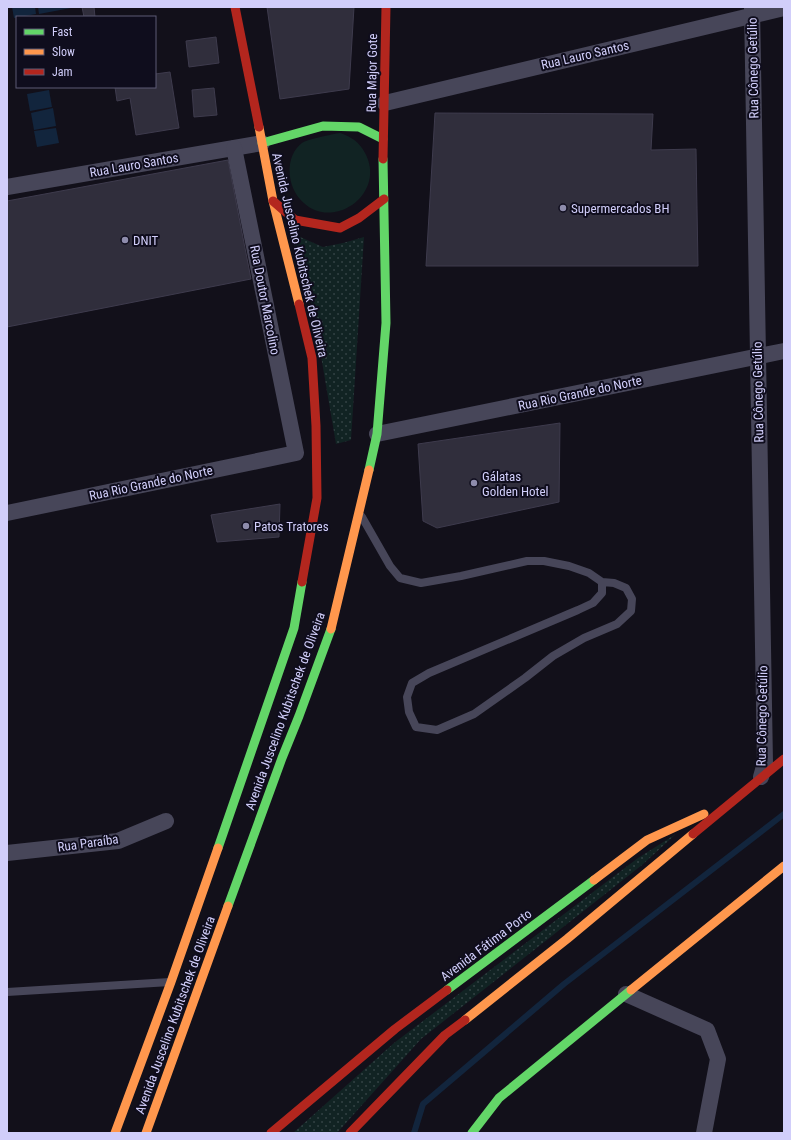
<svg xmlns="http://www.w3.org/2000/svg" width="791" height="1140" viewBox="0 0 791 1140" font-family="'Roboto Condensed',sans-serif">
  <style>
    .grass { fill: url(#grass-dots) }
    .garden { fill: #112323 }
    .water { fill: #12253d }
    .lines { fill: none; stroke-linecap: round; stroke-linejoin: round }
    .stream { stroke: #12253d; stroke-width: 6 }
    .building { fill: #302e3c; stroke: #3e3b4d }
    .lane { stroke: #474659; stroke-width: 8 }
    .street { stroke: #474659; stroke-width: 16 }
    .fast { stroke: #63d668; stroke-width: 9 }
    .slow { stroke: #ff974d; stroke-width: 9 }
    .jam { stroke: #b3261e; stroke-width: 9 }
    .poi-dot { fill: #8e8cac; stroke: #0f0d1d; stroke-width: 1.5 }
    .labels { text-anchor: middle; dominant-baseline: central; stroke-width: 4; stroke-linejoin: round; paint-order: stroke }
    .street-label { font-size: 13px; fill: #d1cefa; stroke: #0f0d1d }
    .poi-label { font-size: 13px; fill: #d1cefa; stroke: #0f0d1d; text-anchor: start }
  </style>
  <defs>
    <pattern id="grass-dots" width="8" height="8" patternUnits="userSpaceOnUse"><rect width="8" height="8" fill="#112323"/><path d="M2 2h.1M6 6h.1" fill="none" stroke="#334244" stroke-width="1.8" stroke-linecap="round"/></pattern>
  </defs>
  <rect width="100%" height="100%" fill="#12101a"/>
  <g class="grass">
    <path d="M 291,233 L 323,247 L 343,243 L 364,237 L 351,440 L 336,444 L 313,309 Z"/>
    <path d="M 676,834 L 642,865 L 421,1039 L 337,1133 L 293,1133 L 394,1043 L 638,858 Z"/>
  </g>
  <path class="garden" d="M 340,133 C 344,134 348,136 351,138 C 357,141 362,147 365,153 C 388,195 329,235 299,198 C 287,183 285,156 302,143 C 305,140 333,134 340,133 Z"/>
  <g class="water">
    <path d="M 12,7 L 35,7 L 36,14 L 14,18 Z"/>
    <path d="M 38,7 L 71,7 L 71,8 L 39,14 Z"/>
    <path d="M 49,90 L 52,107 L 30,111 L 27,94 Z"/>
    <path d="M 53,108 L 56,126 L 34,130 L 31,113 Z"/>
    <path d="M 56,128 L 59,143 L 37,147 L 34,131 Z"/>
  </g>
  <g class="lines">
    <path class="stream" d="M 414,1133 L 423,1104 L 564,984 L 784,814"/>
  </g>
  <g class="building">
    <path d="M 82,7 L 94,7 L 95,17 L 84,17 Z"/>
    <path d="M 267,7 L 354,7 L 349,89 L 280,99 Z"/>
    <path d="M 216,37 L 219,63 L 189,67 L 186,41 Z"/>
    <path d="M 170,72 L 179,128 L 136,135 L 130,98 L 117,101 L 115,87 L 155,87 L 155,74 Z"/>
    <path d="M 214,88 L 217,115 L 194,117 L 192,90 Z"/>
    <path d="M 435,113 L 653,114 L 651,150 L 696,149 L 698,266 L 426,266 Z"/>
    <path d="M 228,160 L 251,279 L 7,327 L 7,201 Z"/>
    <path d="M 560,423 L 559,502 L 437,528 L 423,521 L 418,444 Z"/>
    <path d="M 280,504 L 279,537 L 217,542 L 211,515 Z"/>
  </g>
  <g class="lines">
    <g class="lane">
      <path d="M 362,517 L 390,566 L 400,578 L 421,583 L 461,576 L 527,561 L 544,561 L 569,566 L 589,573 L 602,582 L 614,583 L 626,588 L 632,599 L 631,611 L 617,624 L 584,638 L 553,656 L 525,678 L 474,714 L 437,730 L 416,727 L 409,712 L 407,697 L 412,683 L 429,673 L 578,610 L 593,603 L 602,593 L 602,582"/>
      <path d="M 7,992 L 170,982"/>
    </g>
    <g class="street">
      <path d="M 752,7 L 765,763 L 761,777"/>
      <path d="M 385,103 L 784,8"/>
      <path d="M 7,187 L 262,143"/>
      <path d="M 377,434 L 784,351"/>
      <path d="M 7,513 L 296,453 L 234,148"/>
      <path d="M 7,853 L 118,841 L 166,821"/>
      <path d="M 626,994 L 707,1030 L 718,1059 L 704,1133"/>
    </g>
    <g class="fast">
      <path d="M 262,143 L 323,126 L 359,127 L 383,139"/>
      <path d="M 369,470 L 377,434 L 386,323 L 383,159"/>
      <path d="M 218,848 L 294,628 L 302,582"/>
      <path d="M 228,906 L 282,758 L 299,716 L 331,629"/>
      <path d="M 447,990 L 594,880"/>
      <path d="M 472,1133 L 499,1098 L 631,990"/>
    </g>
    <g class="slow">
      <path d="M 259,127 L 273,201 L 299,304"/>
      <path d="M 331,629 L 369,470"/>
      <path d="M 594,880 L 647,840 L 704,814"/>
      <path d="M 631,990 L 784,866"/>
      <path d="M 465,1020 L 567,939 L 693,834"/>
      <path d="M 115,1133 L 171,982 L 218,848"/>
      <path d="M 146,1133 L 228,906"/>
    </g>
    <g class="jam">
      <path d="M 235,7 L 259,127"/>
      <path d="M 383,159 L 386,7"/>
      <path d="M 273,201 L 295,220 L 340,228 L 359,218 L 384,199"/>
      <path d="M 299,304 L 312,358 L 316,426 L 317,498 L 302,582"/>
      <path d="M 693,834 L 784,759"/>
      <path d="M 271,1133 L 395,1029 L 447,990"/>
      <path d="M 350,1133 L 445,1035 L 465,1020"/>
    </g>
  </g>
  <g class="poi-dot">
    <circle cx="563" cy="208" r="4"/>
    <circle cx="125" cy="240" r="4"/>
    <circle cx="474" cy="483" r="4"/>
    <circle cx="246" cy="526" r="4"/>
  </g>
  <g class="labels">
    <g class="street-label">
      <text transform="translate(585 55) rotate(-13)">Rua Lauro Santos</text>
      <text transform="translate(753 68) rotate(-91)">Rua Cônego Getúlio</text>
      <text transform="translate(372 73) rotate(-89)">Rua Major Gote</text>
      <text transform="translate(134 165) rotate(-10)">Rua Lauro Santos</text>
      <text transform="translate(300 255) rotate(77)">Avenida Juscelino Kubitschek de Oliveira</text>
      <text transform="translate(265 300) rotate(79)">Rua Doutor Marcolino</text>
      <text transform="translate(758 392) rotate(-91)">Rua Cônego Getúlio</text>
      <text transform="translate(580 393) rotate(-12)">Rua Rio Grande do Norte</text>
      <text transform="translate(151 483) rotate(-12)">Rua Rio Grande do Norte</text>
      <text transform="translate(285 711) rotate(-70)">Avenida Juscelino Kubitschek de Oliveira</text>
      <text transform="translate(762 716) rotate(-89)">Rua Cônego Getúlio</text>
      <text transform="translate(88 843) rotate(-8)">Rua Paraíba</text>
      <text transform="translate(486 945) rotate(-37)">Avenida Fátima Porto</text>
      <text transform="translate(175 1015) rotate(-70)">Avenida Juscelino Kubitschek de Oliveira</text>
    </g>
    <g class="poi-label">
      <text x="571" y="208">Supermercados BH</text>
      <text x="133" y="240">DNIT</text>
      <text x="482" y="476">Gálatas<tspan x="482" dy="15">Golden Hotel</tspan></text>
      <text x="254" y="526">Patos Tratores</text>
    </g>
  </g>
  <rect width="791" height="1140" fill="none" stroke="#d1cefa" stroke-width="16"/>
  <rect x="16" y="16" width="140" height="72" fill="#0f0d1d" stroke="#5d5a75"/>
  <rect x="24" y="29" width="20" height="6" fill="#63d668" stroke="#5d5a75"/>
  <text x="52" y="36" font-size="12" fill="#d1cefa">Fast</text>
  <rect x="24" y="49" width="20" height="6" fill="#ff974d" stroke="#5d5a75"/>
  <text x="52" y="56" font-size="12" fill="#d1cefa">Slow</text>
  <rect x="24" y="69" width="20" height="6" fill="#b3261e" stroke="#5d5a75"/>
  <text x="52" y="76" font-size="12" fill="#d1cefa">Jam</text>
</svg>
